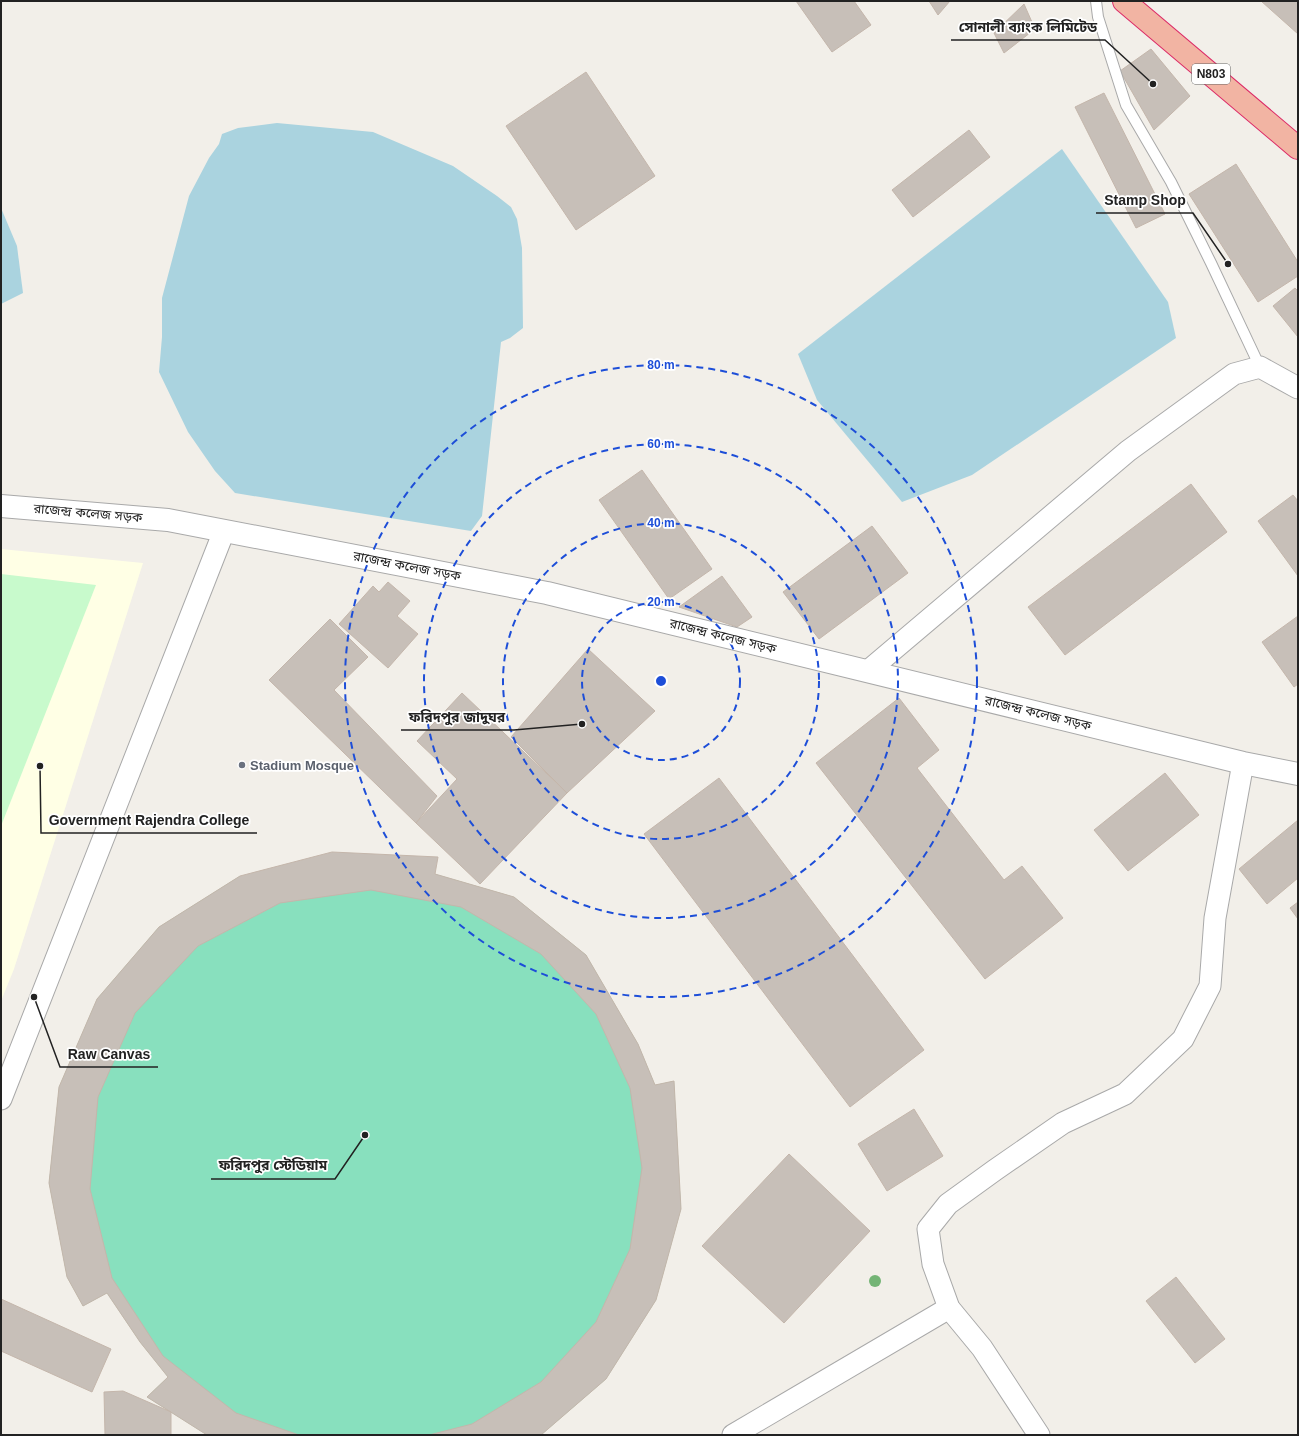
<svg xmlns="http://www.w3.org/2000/svg" width="1299" height="1436" viewBox="0 0 1299 1436" font-family="Arial,'Noto Sans Bengali',sans-serif">
  <style>
    .education { fill: #ffffe5 }
    .park { fill: #c8facc }
    .pitch { fill: #88e0be }
    .water { fill: #aad3df }
    .building { fill: #c7bfb8; stroke: #c4b6ab }
    .lines { fill: none; stroke-linecap: round; stroke-linejoin: round }
    .service-casing { stroke: #a9a9a9; stroke-width: 12 }
    .minor-casing { stroke: #a9a9a9; stroke-width: 23 }
    .tertiary-casing { stroke: #a9a9a9; stroke-width: 24 }
    .trunk-casing { stroke: #dc2a67; stroke-width: 24 }
    .service { stroke: #fff; stroke-width: 10 }
    .minor { stroke: #fff; stroke-width: 21 }
    .tertiary { stroke: #fff; stroke-width: 22 }
    .trunk { stroke: #f2b4a3; stroke-width: 22 }
    .tree { fill: #74b475 }
    .ring { fill: none; stroke: #1d4ed8; stroke-width: 2; stroke-dasharray: 7 5 }
    .worship-dot { fill: #6b7280; stroke: #fff; stroke-width: 1.5 }
    .labels { text-anchor: middle; dominant-baseline: central; stroke-width: 3.5; stroke-linejoin: round; paint-order: stroke }
    .shield { fill: #fff; stroke: #646464; stroke-width: 1 }
    .shield-label { font-size: 12px; font-weight: bold; fill: #222 }
    .street-label { font-size: 13px; fill: #222; stroke: #fff }
    .worship-label { font-size: 13px; font-weight: bold; fill: #5b616d; stroke: #fff; text-anchor: start }
    .centre { fill: #1d4ed8; stroke: #fff; stroke-width: 2 }
    .ring-label { font-size: 12px; text-anchor: middle; font-weight: bold; fill: #1d4ed8; stroke: #fff; stroke-width: 3.5; stroke-linejoin: round; paint-order: stroke }
    .leader { fill: none; stroke: #222; stroke-width: 1.5 }
    .callout-dot { fill: #222; stroke: #fff; stroke-width: 1.5 }
    .callout-label { font-size: 14px; text-anchor: middle; font-weight: bold; fill: #222; stroke: #fff; stroke-width: 3.5; stroke-linejoin: round; paint-order: stroke }
  </style>
  <rect width="100%" height="100%" fill="#f2efe9"/>
  <path class="education" d="M 1,549 L 143,563 L 14,969 L 1,1001 Z"/>
  <path class="park" d="M 1,574 L 96,585 L 1,826 Z"/>
  <path class="pitch" d="M 435,874 L 514,897 L 586,955 L 638,1044 L 655,1085 L 674,1081 L 681,1209 L 656,1300 L 606,1379 L 541,1435 L 207,1435 L 147,1397 L 168,1377 L 140,1342 L 107,1293 L 83,1306 L 67,1277 L 49,1183 L 59,1087 L 97,999 L 159,927 L 240,876 Z"/>
  <g class="water">
    <path d="M 277,123 L 373,132 L 453,166 L 497,196 L 511,207 L 517,219 L 522,248 L 523,328 L 510,338 L 501,342 L 482,516 L 471,531 L 235,493 L 215,471 L 188,432 L 159,372 L 162,337 L 162,298 L 189,196 L 209,158 L 219,144 L 222,134 L 238,128 Z"/>
    <path d="M 1062,149 L 1168,302 L 1176,338 L 972,475 L 902,502 L 817,400 L 798,354 Z"/>
    <path d="M 1,208 L 17,246 L 23,293 L 1,304 Z"/>
  </g>
  <g class="building">
    <path d="M 796,1 L 854,1 L 871,25 L 832,52 Z"/>
    <path d="M 929,1 L 950,1 L 938,15 Z"/>
    <path d="M 1261,1 L 1298,1 L 1298,34 Z"/>
    <path d="M 1024,4 L 1035,29 L 1004,53 L 994,33 Z"/>
    <path d="M 1151,49 L 1190,96 L 1154,130 L 1120,71 Z"/>
    <path d="M 586,72 L 655,176 L 576,230 L 506,126 Z"/>
    <path d="M 1104,93 L 1165,214 L 1136,228 L 1075,107 Z"/>
    <path d="M 969,130 L 990,157 L 913,217 L 892,190 Z"/>
    <path d="M 1236,164 L 1298,262 L 1298,276 L 1258,302 L 1189,194 Z"/>
    <path d="M 1295,288 L 1298,291 L 1298,337 L 1273,306 Z"/>
    <path d="M 642,470 L 712,569 L 669,599 L 599,500 Z"/>
    <path d="M 1191,484 L 1227,532 L 1065,655 L 1028,607 Z"/>
    <path d="M 1293,495 L 1298,501 L 1298,576 L 1258,521 Z"/>
    <path d="M 872,526 L 908,573 L 819,639 L 783,592 Z"/>
    <path d="M 722,576 L 752,617 L 737,627 L 679,607 Z"/>
    <path d="M 388,582 L 410,601 L 397,616 L 418,634 L 388,668 L 339,624 L 373,586 L 379,592 Z"/>
    <path d="M 1298,616 L 1298,684 L 1294,687 L 1262,642 Z"/>
    <path d="M 330,619 L 368,657 L 334,690 L 437,796 L 416,823 L 269,680 Z"/>
    <path d="M 588,649 L 655,711 L 567,793 L 511,737 Z"/>
    <path d="M 462,693 L 567,793 L 480,884 L 416,823 L 457,779 L 417,741 Z"/>
    <path d="M 899,698 L 939,750 L 917,768 L 1004,880 L 1022,866 L 1063,918 L 985,979 L 816,763 Z"/>
    <path d="M 1165,773 L 1199,815 L 1128,871 L 1094,830 Z"/>
    <path d="M 719,778 L 924,1050 L 850,1107 L 644,834 Z"/>
    <path d="M 1298,820 L 1298,878 L 1267,904 L 1239,869 Z"/>
    <path d="M 332,852 L 438,857 L 435,874 L 514,897 L 586,955 L 638,1044 L 655,1085 L 674,1081 L 681,1209 L 656,1300 L 606,1379 L 541,1435 L 429,1435 L 472,1424 L 541,1382 L 596,1322 L 630,1249 L 642,1168 L 630,1088 L 596,1014 L 541,954 L 461,907 L 371,890 L 280,903 L 198,946 L 135,1013 L 98,1097 L 90,1189 L 112,1278 L 163,1356 L 236,1413 L 299,1435 L 207,1435 L 147,1397 L 168,1377 L 140,1342 L 107,1293 L 83,1306 L 67,1277 L 49,1183 L 59,1087 L 97,999 L 159,927 L 240,876 Z"/>
    <path d="M 1298,902 L 1298,919 L 1290,908 Z"/>
    <path d="M 914,1109 L 943,1156 L 887,1191 L 858,1144 Z"/>
    <path d="M 789,1154 L 870,1231 L 784,1323 L 702,1246 Z"/>
    <path d="M 1176,1277 L 1225,1339 L 1195,1363 L 1146,1301 Z"/>
    <path d="M 1,1299 L 111,1349 L 92,1392 L 1,1351 Z"/>
    <path d="M 123,1391 L 171,1412 L 171,1435 L 105,1435 L 104,1392 Z"/>
  </g>
  <g class="lines">
    <defs>
      <path id="service" d="M 1096,1 L 1098,17 L 1126,105 L 1171,182 L 1211,263 L 1260,367"/>
      <g id="minor">
        <path d="M 868,671 L 1128,451 L 1234,374 L 1260,367 L 1298,388"/>
        <path d="M 1,1099 L 224,531"/>
        <path d="M 733,1435 L 949,1308"/>
        <path d="M 1039,1435 L 982,1348 L 949,1308 L 933,1264 L 928,1229 L 948,1204 L 995,1170 L 1063,1123 L 1125,1094 L 1183,1039 L 1210,986 L 1215,918 L 1243,763"/>
      </g>
      <path id="tertiary" d="M 1,506 L 168,520 L 547,593 L 1243,763 L 1298,774"/>
      <path id="trunk" d="M 1124,1 L 1298,148"/>
    </defs>
    <use href="#service" class="service-casing"/>
    <use href="#minor" class="minor-casing"/>
    <use href="#tertiary" class="tertiary-casing"/>
    <use href="#trunk" class="trunk-casing"/>
    <use href="#service" class="service"/>
    <use href="#minor" class="minor"/>
    <use href="#tertiary" class="tertiary"/>
    <use href="#trunk" class="trunk"/>
  </g>
  <circle class="tree" cx="875" cy="1281" r="6"/>
  <g class="ring">
    <circle cx="661" cy="681" r="79"/>
    <circle cx="661" cy="681" r="158"/>
    <circle cx="661" cy="681" r="237"/>
    <circle cx="661" cy="681" r="316"/>
  </g>
  <circle class="worship-dot" cx="242" cy="765" r="4"/>
  <g class="labels">
    <rect class="shield" x="1192" y="64" width="38" height="20" rx="3"/>
    <g class="shield-label">
      <text x="1211" y="74">N803</text>
    </g>
    <g class="street-label">
      <text transform="translate(88 513) rotate(5)">রাজেন্দ্র কলেজ সড়ক</text>
      <text transform="translate(407 566) rotate(11)">রাজেন্দ্র কলেজ সড়ক</text>
      <text transform="translate(723 636) rotate(14)">রাজেন্দ্র কলেজ সড়ক</text>
      <text transform="translate(1038 713) rotate(14)">রাজেন্দ্র কলেজ সড়ক</text>
    </g>
    <g class="worship-label">
      <text x="250" y="765">Stadium Mosque</text>
    </g>
  </g>
  <circle cx="661" cy="681" r="6" class="centre"/>
  <g class="ring-label">
    <text x="661" y="369">80 m</text>
    <text x="661" y="448">60 m</text>
    <text x="661" y="527">40 m</text>
    <text x="661" y="606">20 m</text>
  </g>
  <path class="leader" d="M1153 84L1105 40H951M1228 264L1193 213H1096M582 724L514 730H401M40 766L41 833H257M34 997L60 1067H158M365 1135L335 1179H211"/>
  <g class="callout-dot">
    <circle cx="1153" cy="84" r="4"/>
    <circle cx="1228" cy="264" r="4"/>
    <circle cx="582" cy="724" r="4"/>
    <circle cx="40" cy="766" r="4"/>
    <circle cx="34" cy="997" r="4"/>
    <circle cx="365" cy="1135" r="4"/>
  </g>
  <g class="callout-label">
    <text x="1028" y="32">সোনালী ব্যাংক লিমিটেড</text>
    <text x="1145" y="205">Stamp Shop</text>
    <text x="457" y="722">ফরিদপুর জাদুঘর</text>
    <text x="149" y="825">Government Rajendra College</text>
    <text x="109" y="1059">Raw Canvas</text>
    <text x="273" y="1170">ফরিদপুর স্টেডিয়াম</text>
  </g>
  <rect width="1299" height="1436" fill="none" stroke="#222222" stroke-width="4"/>
</svg>
